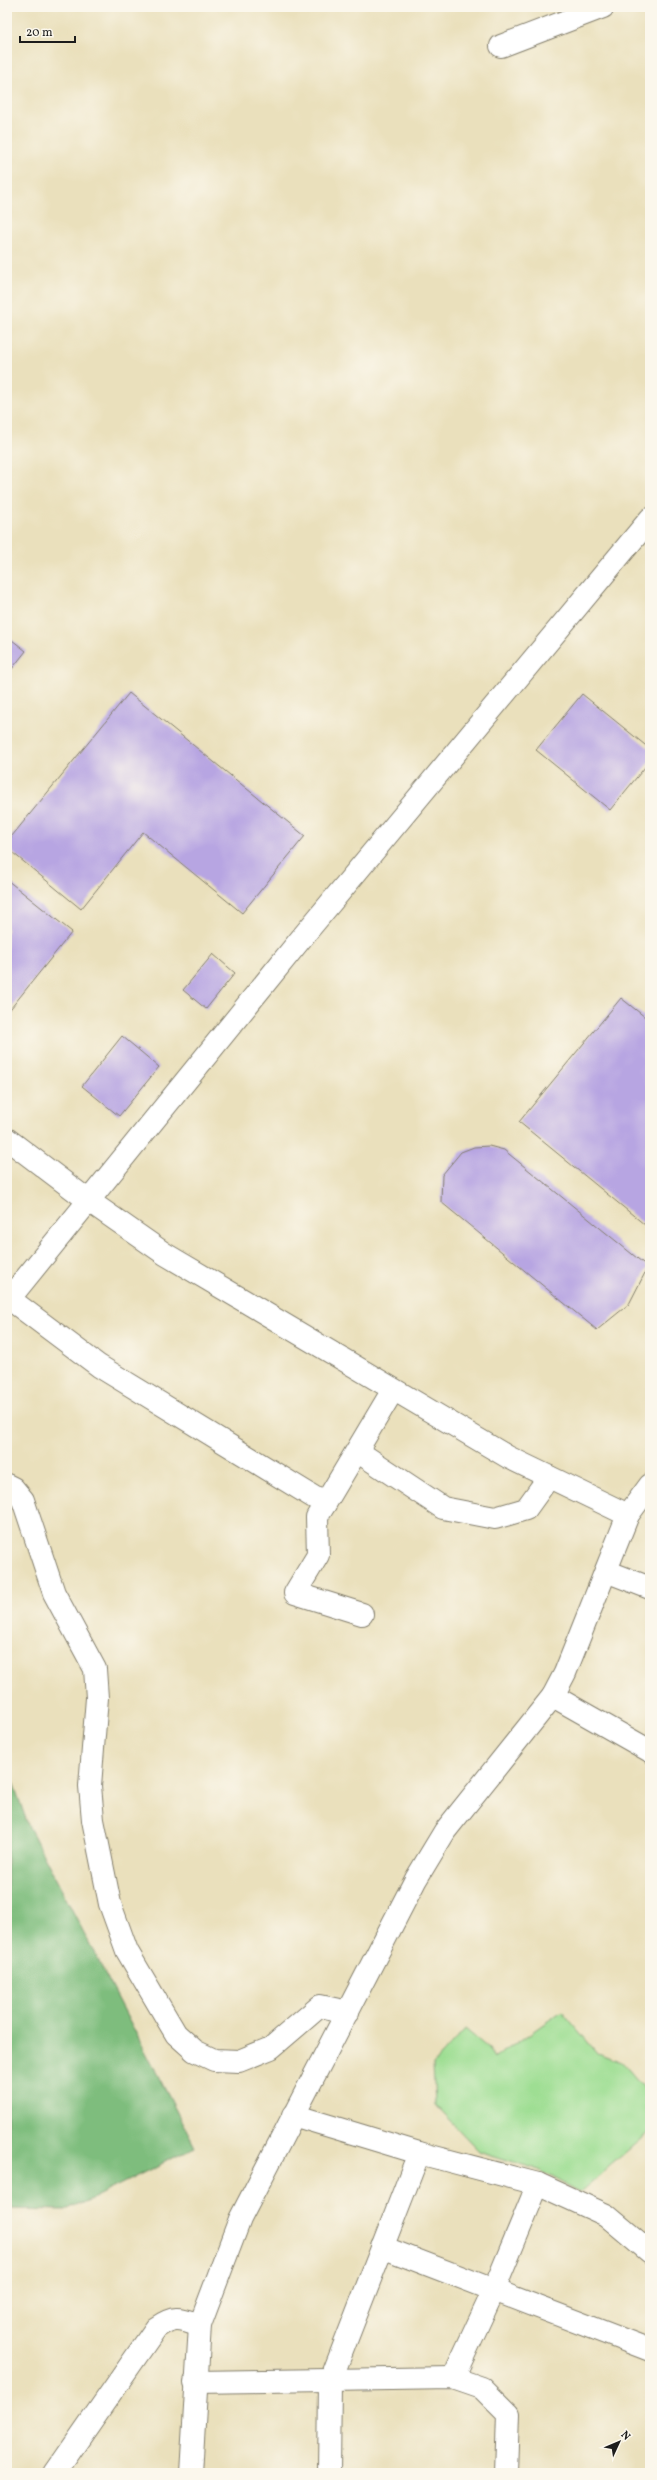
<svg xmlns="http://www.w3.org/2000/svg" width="657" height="2480" viewBox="0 0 657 2480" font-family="Vollkorn,serif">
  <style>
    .green { fill: #9ede93; stroke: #5d7d58 }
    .forest { fill: #7ebd7d; stroke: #4d6c4c }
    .building { fill: #b7a5e2 }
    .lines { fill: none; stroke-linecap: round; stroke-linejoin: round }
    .minor-casing { stroke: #837e6c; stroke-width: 24 }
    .minor { stroke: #fff; stroke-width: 22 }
  </style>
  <rect width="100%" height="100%" fill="#fbf7ec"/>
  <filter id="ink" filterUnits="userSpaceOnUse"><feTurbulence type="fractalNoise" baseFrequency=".025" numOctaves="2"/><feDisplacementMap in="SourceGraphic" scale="8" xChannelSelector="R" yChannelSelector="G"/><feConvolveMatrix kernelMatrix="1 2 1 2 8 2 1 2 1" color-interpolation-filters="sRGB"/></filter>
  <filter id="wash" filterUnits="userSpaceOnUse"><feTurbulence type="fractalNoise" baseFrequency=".012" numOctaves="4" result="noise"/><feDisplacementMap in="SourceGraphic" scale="16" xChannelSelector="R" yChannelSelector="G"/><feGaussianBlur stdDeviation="0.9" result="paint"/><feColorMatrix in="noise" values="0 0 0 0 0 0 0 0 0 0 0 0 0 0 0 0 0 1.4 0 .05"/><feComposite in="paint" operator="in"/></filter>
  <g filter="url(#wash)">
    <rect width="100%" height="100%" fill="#eae0bc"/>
    <path class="green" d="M 562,2011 L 597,2053 L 622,2062 L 650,2095 L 650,2131 L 580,2192 L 539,2170 L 479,2151 L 435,2105 L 433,2064 L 465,2029 L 489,2049 L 495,2058 Z"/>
    <path class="forest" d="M 7,1765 L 28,1825 L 195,2147 L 69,2210 L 7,2209 Z"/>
    <g id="blocks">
      <g class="building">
        <path d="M 7,636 L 26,651 L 7,675 Z"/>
        <path d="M 129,693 L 305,836 L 242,913 L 143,832 L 81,909 L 7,848 L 7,842 Z"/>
        <path d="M 582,694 L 650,749 L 650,761 L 610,810 L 536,750 Z"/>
        <path d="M 7,880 L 72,932 L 7,1013 Z"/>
        <path d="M 213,954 L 235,973 L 206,1009 L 183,990 Z"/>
        <path d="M 621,998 L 650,1021 L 650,1229 L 519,1122 Z"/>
        <path d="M 122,1036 L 159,1067 L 119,1116 L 82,1086 Z"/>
        <path d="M 489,1146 L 504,1150 L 648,1267 L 629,1304 L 597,1330 L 441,1202 L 442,1175 L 461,1152 L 474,1147 Z"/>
      </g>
    </g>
  </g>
  <g filter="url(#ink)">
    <use href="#blocks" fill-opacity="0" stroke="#837e6c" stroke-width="1"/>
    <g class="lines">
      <defs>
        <g id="minor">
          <path d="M 501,46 L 603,7"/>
          <path d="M 7,1139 L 89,1201 L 165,1254 L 508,1457 L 628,1515"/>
          <path d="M 7,1297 L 99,1366 L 325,1504 L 393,1390"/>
          <path d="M 9,1299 L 304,935 L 650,519"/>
          <path d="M 357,1451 L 443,1508 L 495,1518 L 526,1509 L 549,1477"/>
          <path d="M 7,1485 L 13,1488 L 23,1500 L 54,1593 L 95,1669 L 97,1698 L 90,1786 L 93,1820 L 110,1904 L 127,1951 L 176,2034 L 195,2051 L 214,2060 L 239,2061 L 271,2048 L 320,2006 L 348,2012"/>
          <path d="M 325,1504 L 317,1517 L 318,1555 L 295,1593 L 362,1614"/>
          <path d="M 606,1571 L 650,1588"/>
          <path d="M 553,1696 L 650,1751"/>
          <path d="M 293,2115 L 419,2153 L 538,2184 L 606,2215 L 650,2252"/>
          <path d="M 382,2247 L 650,2350"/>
          <path d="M 453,2378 L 494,2290 L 538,2184"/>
          <path d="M 195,2382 L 453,2378 L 482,2388 L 508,2414 L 506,2473"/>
          <path d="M 55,2473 L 156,2328 C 174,2315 180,2318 200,2325"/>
          <path d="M 191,2473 L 200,2325 L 240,2219 L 416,1879 L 445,1831 L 553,1696 L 565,1673 L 628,1515 L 650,1485"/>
          <path d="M 329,2473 L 330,2382 L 419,2153"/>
        </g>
      </defs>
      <use href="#minor" class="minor-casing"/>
      <use href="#minor" class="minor"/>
    </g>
  </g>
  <rect width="657" height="2480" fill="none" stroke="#fbf7ec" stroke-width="24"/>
  <g transform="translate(619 2442) rotate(46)" stroke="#fbf7ec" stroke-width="3" paint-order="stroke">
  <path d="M0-3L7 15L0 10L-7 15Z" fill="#1c1c1c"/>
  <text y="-6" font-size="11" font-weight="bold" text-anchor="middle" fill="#1c1c1c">N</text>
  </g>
  <path d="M20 36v6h55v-6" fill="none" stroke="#1c1c1c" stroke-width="2"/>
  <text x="26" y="36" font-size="12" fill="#1c1c1c" stroke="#fbf7ec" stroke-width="3" paint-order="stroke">20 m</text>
</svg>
